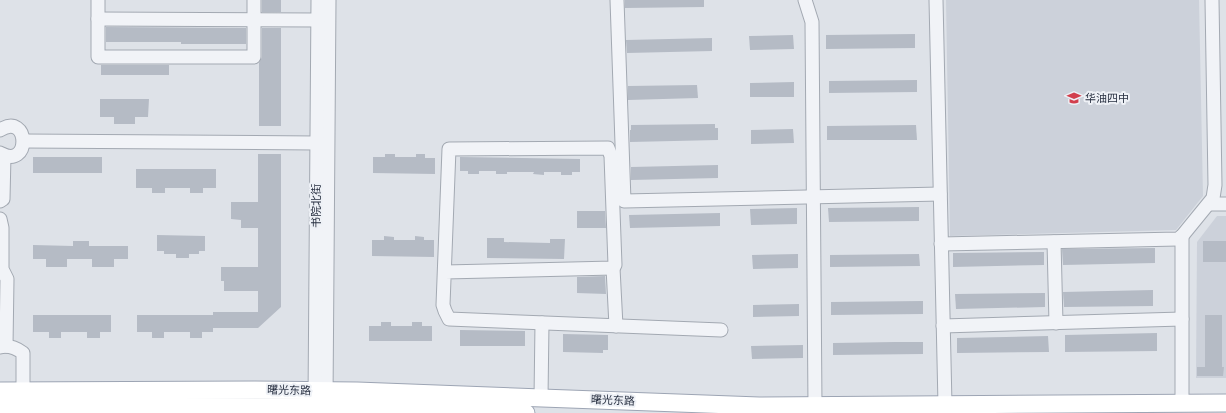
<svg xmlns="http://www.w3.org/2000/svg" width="1226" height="413" viewBox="0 0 1226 413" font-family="Arial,'Noto Sans SC',sans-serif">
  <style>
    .built { fill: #ccd1da }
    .building { fill: #b5bbc5 }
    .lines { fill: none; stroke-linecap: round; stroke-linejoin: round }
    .minor-casing { stroke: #a3a9b2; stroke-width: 15 }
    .major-casing { stroke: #9da5b4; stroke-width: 19 }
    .minor { stroke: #f1f3f7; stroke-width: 13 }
    .major { stroke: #fff; stroke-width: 17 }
    .labels { text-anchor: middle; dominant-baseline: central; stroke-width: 4; stroke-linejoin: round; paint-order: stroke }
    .poi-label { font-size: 11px; fill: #272f40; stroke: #eef1f6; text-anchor: start }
    .street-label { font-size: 11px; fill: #272f40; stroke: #eef1f6 }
  </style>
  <rect width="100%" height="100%" fill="#dee2e8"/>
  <g class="built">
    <path d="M 946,0 L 1199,0 L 1203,196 L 1176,230 L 950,236 Z"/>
    <path d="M 1217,216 L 1226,216 L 1226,378 L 1196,378 L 1197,242 Z"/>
  </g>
  <g class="building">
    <rect x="262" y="0" width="19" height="12"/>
    <path d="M 625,0 L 704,0 L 704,7 L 625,8 Z"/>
    <path d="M 106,27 L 246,28 L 246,44 L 181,44 L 181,42 L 106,42 Z"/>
    <path d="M 262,28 L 281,28 L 281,126 L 259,126 L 259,63 L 262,57 Z"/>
    <path d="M 915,34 L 915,48 L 826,49 L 826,35 Z"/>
    <path d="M 793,35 L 794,49 L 750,50 L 749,36 Z"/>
    <path d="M 712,38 L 712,51 L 627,53 L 626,40 Z"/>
    <rect x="101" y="65" width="68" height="10"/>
    <path d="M 917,80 L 917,92 L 829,93 L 829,81 Z"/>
    <path d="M 794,82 L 794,97 L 750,97 L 750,83 Z"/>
    <path d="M 697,85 L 698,98 L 628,100 L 628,86 Z"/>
    <path d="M 100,99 L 149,99 L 148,117 L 135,117 L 135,124 L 114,124 L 114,117 L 100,117 Z"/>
    <path d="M 715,124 L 715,128 L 718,128 L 718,140 L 630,142 L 630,130 L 631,130 L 631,125 Z"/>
    <path d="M 916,125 L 917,140 L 827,140 L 827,126 Z"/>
    <path d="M 793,129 L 794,143 L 751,144 L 751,130 Z"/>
    <path d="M 258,154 L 281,154 L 281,307 L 258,328 L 213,328 L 213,332 L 202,332 L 202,338 L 190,338 L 190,332 L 164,332 L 164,338 L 152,338 L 152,332 L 137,332 L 137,315 L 213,315 L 213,312 L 258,312 L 258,291 L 224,291 L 224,281 L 221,281 L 221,267 L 258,267 L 258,228 L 241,228 L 241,220 L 231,219 L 231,202 L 258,202 Z"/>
    <path d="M 385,154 L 395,154 L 395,157 L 416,157 L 416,154 L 425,154 L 425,158 L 435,158 L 435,174 L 373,173 L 373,157 L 385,157 Z"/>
    <rect x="33" y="157" width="69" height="16"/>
    <path d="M 460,157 L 580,159 L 580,172 L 572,172 L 572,175 L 561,175 L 561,172 L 544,172 L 544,175 L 533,174 L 534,172 L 507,172 L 507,174 L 496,174 L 496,171 L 479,171 L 479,174 L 468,174 L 468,171 L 460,171 Z"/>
    <path d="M 718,165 L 718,178 L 631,180 L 631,167 Z"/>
    <path d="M 136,169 L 216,169 L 216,188 L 203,188 L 203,193 L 190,193 L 190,188 L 165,188 L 165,193 L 152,193 L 152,188 L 136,188 Z"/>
    <path d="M 919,207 L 919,221 L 829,222 L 828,208 Z"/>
    <path d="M 797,208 L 797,224 L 751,225 L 750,209 Z"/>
    <path d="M 577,211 L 605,211 L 606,228 L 577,228 Z"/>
    <path d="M 720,213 L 720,226 L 630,228 L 629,215 Z"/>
    <path d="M 157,235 L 205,236 L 205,251 L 199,251 L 199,254 L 189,254 L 189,258 L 176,258 L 176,254 L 164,254 L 164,251 L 157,251 Z"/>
    <path d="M 384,236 L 394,237 L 394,240 L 415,240 L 415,236 L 424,237 L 424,240 L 434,240 L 434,257 L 372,256 L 372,240 L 384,240 Z"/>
    <path d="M 487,238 L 504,238 L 504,242 L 550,243 L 550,239 L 565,239 L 564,259 L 487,258 Z"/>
    <path d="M 73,241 L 89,241 L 89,246 L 128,246 L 128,259 L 114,259 L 114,267 L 92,267 L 92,259 L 67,259 L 67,267 L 46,267 L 46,259 L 33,259 L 33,245 L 73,246 Z"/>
    <rect x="1203" y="241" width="23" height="21"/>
    <path d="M 1155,248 L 1155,263 L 1063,265 L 1062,249 Z"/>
    <path d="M 1044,252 L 1044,265 L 953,267 L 953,253 Z"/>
    <path d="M 798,254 L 798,268 L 753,269 L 752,255 Z"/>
    <path d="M 919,254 L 920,266 L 830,267 L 830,255 Z"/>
    <path d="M 605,276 L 606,294 L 577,293 L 577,277 Z"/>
    <path d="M 1153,290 L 1153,306 L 1064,307 L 1063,292 Z"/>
    <path d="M 1045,293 L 1045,307 L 956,309 L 955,294 Z"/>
    <path d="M 923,301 L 923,314 L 831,315 L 831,302 Z"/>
    <path d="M 799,304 L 799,316 L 753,317 L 753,305 Z"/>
    <path d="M 33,315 L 111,315 L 111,332 L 100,332 L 100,338 L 87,338 L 87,332 L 61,332 L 61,338 L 49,338 L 49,332 L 33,332 Z"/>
    <path d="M 1205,315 L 1222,315 L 1222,367 L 1224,367 L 1223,376 L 1197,376 L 1197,367 L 1205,367 Z"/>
    <path d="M 381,322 L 391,322 L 391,326 L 412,326 L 412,322 L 422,322 L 422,326 L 432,326 L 432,341 L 369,341 L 369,326 L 381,326 Z"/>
    <path d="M 460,330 L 525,331 L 525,346 L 460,346 Z"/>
    <path d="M 1157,333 L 1157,351 L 1065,352 L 1065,335 Z"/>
    <path d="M 563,334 L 608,335 L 608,350 L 603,350 L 603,353 L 563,352 Z"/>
    <path d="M 1048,336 L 1049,352 L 957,353 L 957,338 Z"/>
    <path d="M 895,342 L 923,342 L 923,354 L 833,355 L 833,343 Z"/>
    <path d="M 803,345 L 803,358 L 752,359 L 751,346 Z"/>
  </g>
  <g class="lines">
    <defs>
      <g id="minor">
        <path d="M 98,0 L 98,57 L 254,57 L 254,0"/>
        <path d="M 617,0 L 624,201 L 940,194"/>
        <path d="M 805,0 L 812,22 L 815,405"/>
        <path d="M 936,0 L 945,405"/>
        <path d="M 98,19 L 318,20"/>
        <path d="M 0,130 C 30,111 31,171 0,153"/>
        <path d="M 24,141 L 316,143"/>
        <path d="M 0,201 L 3,199 L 4,155"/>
        <path d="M 1209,204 L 1226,204"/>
        <path d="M 0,219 L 2,228 L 2,269 L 7,279 L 6,346"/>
        <path d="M 1054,242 L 1056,323"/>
        <path d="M 941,244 L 1178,239 L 1182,236 L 1213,198 L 1215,185 L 1212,0"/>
        <path d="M 613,268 L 616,326"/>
        <path d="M 445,272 L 613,268 L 615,265 L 611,156 L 608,148 L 449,149 L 443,305 L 445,311 L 449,319 L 721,330"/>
        <path d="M 943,326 L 1182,319"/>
        <path d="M 0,347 C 8,345 16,348 23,353 L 23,391"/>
        <path d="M 541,398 L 542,323"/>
        <path d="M 326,399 L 329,0"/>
        <path d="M 315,400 L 318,0"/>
        <path d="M 1182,403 L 1182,236"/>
      </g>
      <g id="major">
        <path d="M 0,391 L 255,390 L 357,391 L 759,406 L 1226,403"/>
        <path d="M 0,406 L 356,407 L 526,413"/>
      </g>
    </defs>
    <use href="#minor" class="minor-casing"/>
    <use href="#major" class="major-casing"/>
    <use href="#minor" class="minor"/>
    <use href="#major" class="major"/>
  </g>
  <defs>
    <symbol id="school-bare" viewBox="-9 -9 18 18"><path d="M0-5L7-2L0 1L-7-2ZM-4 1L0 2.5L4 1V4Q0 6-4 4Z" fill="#d23f4d" stroke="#eef1f6" stroke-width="2.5" paint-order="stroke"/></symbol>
  </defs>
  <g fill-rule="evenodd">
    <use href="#school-bare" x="1064" y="88" width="20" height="20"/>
  </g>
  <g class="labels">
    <g class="poi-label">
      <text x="1085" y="98">华油四中</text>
    </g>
    <g class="street-label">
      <text transform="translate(316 206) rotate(-90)">书院北街</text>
      <text transform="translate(289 390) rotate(1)">曙光东路</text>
      <text transform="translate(613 400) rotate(2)">曙光东路</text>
    </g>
  </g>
</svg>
